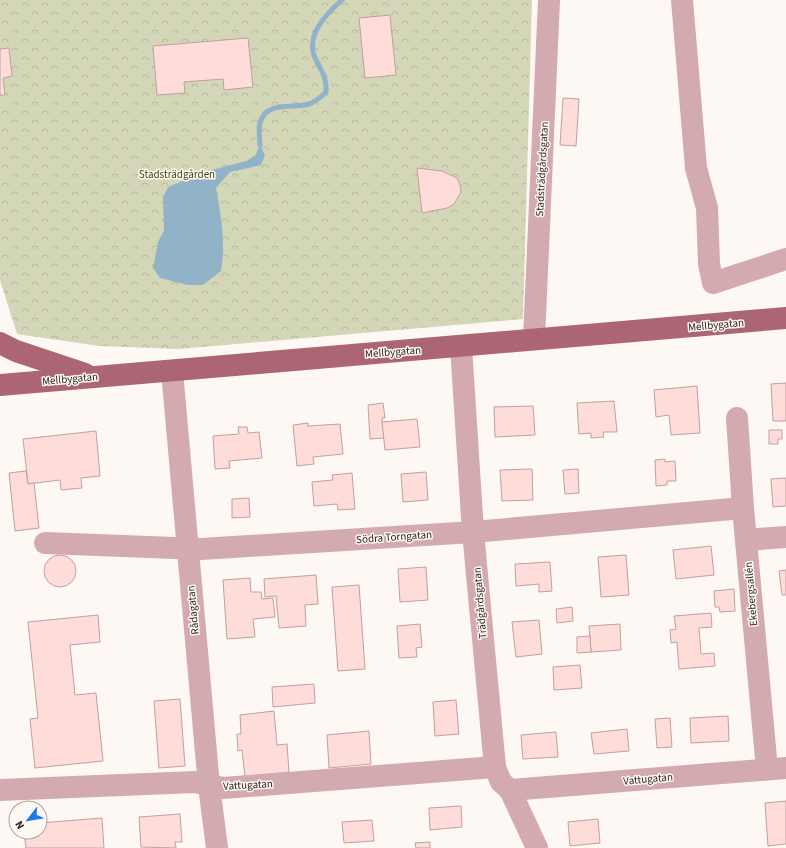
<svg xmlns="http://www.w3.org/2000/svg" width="786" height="848" viewBox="0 0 786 848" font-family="'Source Sans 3',sans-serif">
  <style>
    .park { fill: url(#park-crowns) }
    .water { fill: #91b3c8 }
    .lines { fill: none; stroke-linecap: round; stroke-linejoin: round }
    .stream { stroke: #91b3c8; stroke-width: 5 }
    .building { fill: #fedcda; stroke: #c0a09f }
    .minor { stroke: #d3aab0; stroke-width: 22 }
    .major { stroke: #ac6673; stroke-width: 22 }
    .labels { text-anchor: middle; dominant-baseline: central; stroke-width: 3; stroke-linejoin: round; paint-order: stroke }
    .street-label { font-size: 11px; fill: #2e231e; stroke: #fef8f5 }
    .park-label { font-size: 11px; fill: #444508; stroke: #fef8f5 }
  </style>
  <defs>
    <pattern id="park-crowns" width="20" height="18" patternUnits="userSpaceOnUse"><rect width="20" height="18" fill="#d4d6b8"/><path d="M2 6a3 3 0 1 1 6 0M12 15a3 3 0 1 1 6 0" fill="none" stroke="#b6b79e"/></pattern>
  </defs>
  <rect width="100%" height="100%" fill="#fef8f5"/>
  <path class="park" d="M 0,0 L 532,0 L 523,319 L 179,349 L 99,346 L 17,334 L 0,280 Z"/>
  <path class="water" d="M 260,145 L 265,155 L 261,165 L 230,172 L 216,188 C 221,215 226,244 221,271 L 203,285 L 188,285 L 160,278 L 153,268 L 158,242 L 164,230 L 163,197 L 168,187 L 204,172 L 246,161 L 255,156 Z"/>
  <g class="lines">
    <path class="stream" d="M 260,145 C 260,138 258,129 260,123 C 267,100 292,109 309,104 C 316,102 321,97 326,92 C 327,79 322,71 316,60 C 304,37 325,15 342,0"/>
  </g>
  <g class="building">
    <path d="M 390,15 L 396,75 L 365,78 L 359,18 Z"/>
    <path d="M 248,38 L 253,87 L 224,90 L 223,79 L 184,82 L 185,93 L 157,95 L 153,46 Z"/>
    <path d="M 9,48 L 12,76 L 3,78 L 5,95 L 0,95 L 0,49 Z"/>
    <path d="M 563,98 L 579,99 L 576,146 L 560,145 Z"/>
    <path d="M 417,168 L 442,171 L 457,178 L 460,185 L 461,192 L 454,204 L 447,208 L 422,213 Z"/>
    <path d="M 786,383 L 786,421 L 773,421 L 771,384 Z"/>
    <path d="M 697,386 L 700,433 L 671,435 L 669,415 L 656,417 L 654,390 Z"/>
    <path d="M 614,401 L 617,432 L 603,432 L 604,437 L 591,438 L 591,433 L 579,434 L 577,403 Z"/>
    <path d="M 383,403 L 385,418 L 382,418 L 384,438 L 370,439 L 368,405 Z"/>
    <path d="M 533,406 L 535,435 L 495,437 L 494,407 Z"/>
    <path d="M 417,419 L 420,447 L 385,450 L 382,422 Z"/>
    <path d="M 308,423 L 308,426 L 340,424 L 343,454 L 313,457 L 314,464 L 297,466 L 293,425 Z"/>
    <path d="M 238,427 L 247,427 L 248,433 L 259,432 L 262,458 L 229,461 L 230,468 L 215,469 L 213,436 L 239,434 Z"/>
    <path d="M 769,430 L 782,430 L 782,439 L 778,439 L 778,444 L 769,444 Z"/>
    <path d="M 96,431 L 100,476 L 81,478 L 82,488 L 61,490 L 60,480 L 28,484 L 23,439 Z"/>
    <path d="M 665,459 L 665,462 L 675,461 L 676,481 L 667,481 L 667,485 L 656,486 L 655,460 Z"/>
    <path d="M 532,469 L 533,500 L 502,501 L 500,470 Z"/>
    <path d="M 578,469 L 579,493 L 565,494 L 563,470 Z"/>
    <path d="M 26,471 L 28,484 L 34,483 L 39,528 L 15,531 L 9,473 Z"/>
    <path d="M 426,472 L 428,500 L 403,502 L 401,474 Z"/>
    <path d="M 352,473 L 355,509 L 338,510 L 337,504 L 314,506 L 312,482 L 333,480 L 332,475 Z"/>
    <path d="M 786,478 L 786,506 L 773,507 L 771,479 Z"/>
    <path d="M 249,498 L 250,517 L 232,518 L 232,499 Z"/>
    <path d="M 711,546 L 714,575 L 676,579 L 673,550 Z"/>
    <path d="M 626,555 L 629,595 L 601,597 L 598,557 Z"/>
    <circle cx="60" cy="571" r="16"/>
    <path d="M 550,562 L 552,591 L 539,592 L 539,584 L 516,586 L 515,564 Z"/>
    <path d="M 426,567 L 428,600 L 400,602 L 398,569 Z"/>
    <path d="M 786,570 L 786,595 L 782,595 L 779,571 Z"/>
    <path d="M 316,575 L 318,604 L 305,605 L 306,626 L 279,628 L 276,596 L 265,597 L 264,579 Z"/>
    <path d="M 250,578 L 251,592 L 261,592 L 262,599 L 273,598 L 275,617 L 253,619 L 255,637 L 227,639 L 223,580 Z"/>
    <path d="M 359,585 L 365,669 L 338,671 L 332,587 Z"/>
    <path d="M 734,589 L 735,611 L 720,612 L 719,607 L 715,607 L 714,591 Z"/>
    <path d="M 572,607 L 573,621 L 557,623 L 556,609 Z"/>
    <path d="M 711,613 L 712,627 L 699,628 L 701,654 L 714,653 L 715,666 L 679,669 L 677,642 L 671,643 L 670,630 L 676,629 L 674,616 Z"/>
    <path d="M 98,615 L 100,642 L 70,645 L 75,695 L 96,693 L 103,761 L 35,768 L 30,719 L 38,718 L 28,622 Z"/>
    <path d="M 539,620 L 542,654 L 516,657 L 512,622 Z"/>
    <path d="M 420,624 L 422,647 L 416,648 L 417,657 L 399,658 L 397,626 Z"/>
    <path d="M 620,624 L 621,650 L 591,652 L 589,626 Z"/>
    <path d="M 590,636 L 591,652 L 577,653 L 577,637 Z"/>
    <path d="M 580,665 L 582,688 L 554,690 L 553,667 Z"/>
    <path d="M 314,684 L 315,703 L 273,707 L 272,687 Z"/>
    <path d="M 180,699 L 185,766 L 159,768 L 154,701 Z"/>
    <path d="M 456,700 L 459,734 L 435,736 L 433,702 Z"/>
    <path d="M 274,711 L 277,745 L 287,744 L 289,772 L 245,777 L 242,750 L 238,751 L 237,734 L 241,734 L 240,715 Z"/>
    <path d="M 728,716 L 729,741 L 691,743 L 690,718 Z"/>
    <path d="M 670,718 L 672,747 L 657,748 L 655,719 Z"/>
    <path d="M 627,729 L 629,751 L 594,754 L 591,733 Z"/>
    <path d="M 369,731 L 371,764 L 329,768 L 327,735 Z"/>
    <path d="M 556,732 L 558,757 L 523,759 L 521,735 Z"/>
    <path d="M 786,801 L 786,844 L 768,846 L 765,803 Z"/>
    <path d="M 461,806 L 462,827 L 430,830 L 429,808 Z"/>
    <path d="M 180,814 L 182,842 L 175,842 L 176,848 L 141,847 L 139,817 Z"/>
    <path d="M 102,818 L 104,848 L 26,848 L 24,832 L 40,832 L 40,823 Z"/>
    <path d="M 598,819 L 600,843 L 570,846 L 568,822 Z"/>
    <path d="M 372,820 L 374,841 L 344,843 L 342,822 Z"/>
    <path d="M 430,842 L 430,848 L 416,848 L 415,843 Z"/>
  </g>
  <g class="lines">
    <g class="minor">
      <path d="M 682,0 L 696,168 L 707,208 L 709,264 L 713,283 L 786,259"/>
      <path d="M 534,339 L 549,0"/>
      <path d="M 461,346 L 473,532 L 495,767 L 501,782 L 510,790 L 537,848"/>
      <path d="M 172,371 L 209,786 L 217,848"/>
      <path d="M 737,418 L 743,508 L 767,769"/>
      <path d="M 746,540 L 786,537"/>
      <path d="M 45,543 L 201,549 L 473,532 L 743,508"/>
      <path d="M 0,790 L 195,782 L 223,788 L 495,767"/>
      <path d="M 510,790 L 786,768"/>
    </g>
    <g class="major">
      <path d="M 0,343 L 16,351 L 85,374"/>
      <path d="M 0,385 L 786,318"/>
    </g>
  </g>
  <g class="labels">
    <g class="street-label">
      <text transform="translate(542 169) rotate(-87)">Stadsträdgårdsgatan</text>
      <text transform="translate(716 325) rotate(-5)">Mellbygatan</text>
      <text transform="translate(393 352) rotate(-4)">Mellbygatan</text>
      <text transform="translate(70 379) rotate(-5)">Mellbygatan</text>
      <text transform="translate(394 537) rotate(-4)">Södra Torngatan</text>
      <text transform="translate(751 594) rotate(-95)">Ekebergsallén</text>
      <text transform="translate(480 603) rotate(-95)">Trädgårdsgatan</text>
      <text transform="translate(193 610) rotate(-95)">Rådagatan</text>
      <text transform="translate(648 779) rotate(-5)">Vattugatan</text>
      <text transform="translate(248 785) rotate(-3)">Vattugatan</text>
    </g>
    <g class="park-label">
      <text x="177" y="174">Stadsträdgården</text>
    </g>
  </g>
  <g transform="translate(28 820) rotate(239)"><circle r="19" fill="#fef8f5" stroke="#aba39f"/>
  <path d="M0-3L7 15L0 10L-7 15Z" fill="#187de5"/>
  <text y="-6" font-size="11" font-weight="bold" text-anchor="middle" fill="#2e231e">N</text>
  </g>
</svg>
